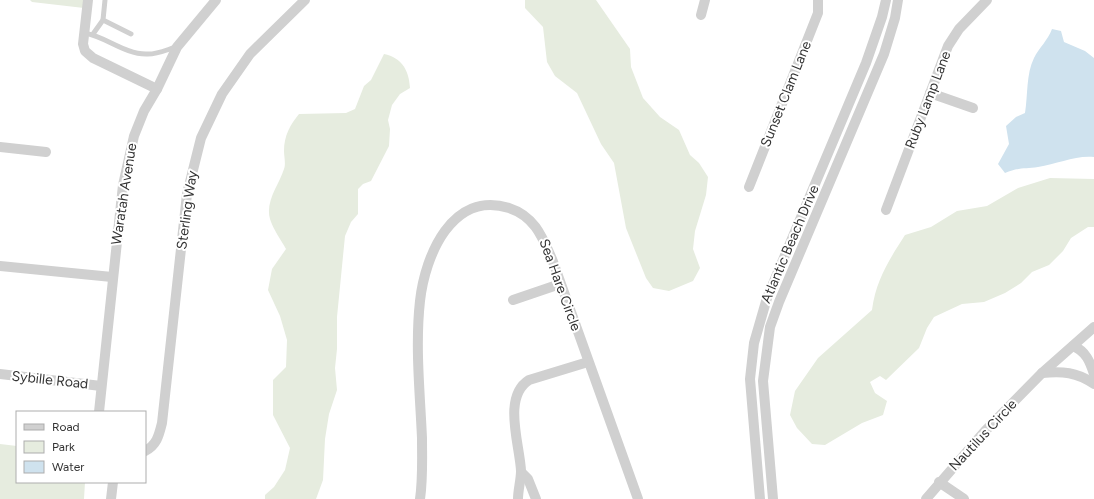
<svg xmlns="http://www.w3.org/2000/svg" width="1094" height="499" viewBox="0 0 1094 499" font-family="Figtree,sans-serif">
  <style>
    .green { fill: #e6ecdf }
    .water { fill: #cfe2ee }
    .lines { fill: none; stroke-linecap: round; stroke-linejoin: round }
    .service { stroke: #d0d0d0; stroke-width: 5 }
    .minor { stroke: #d0d0d0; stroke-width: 10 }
    .labels { text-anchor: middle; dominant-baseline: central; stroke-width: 4; stroke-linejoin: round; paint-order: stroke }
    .street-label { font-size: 14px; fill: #333; stroke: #fff }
  </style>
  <rect width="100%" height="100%" fill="#fff"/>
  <g class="green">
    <path d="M 30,0 L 85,0 L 84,8 L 32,2 Z"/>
    <path d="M 525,0 L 596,0 L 630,49 L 631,67 L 643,98 L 660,117 L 679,130 L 690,155 L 699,163 L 708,177 L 706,195 L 695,231 L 693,249 L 700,268 L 693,281 L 669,291 L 653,288 L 646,278 L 626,228 L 614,163 L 601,144 L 577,93 L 555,76 L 547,62 L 543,27 L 525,8 Z"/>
    <path d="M 384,54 C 402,58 409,70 410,88 L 400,94 L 392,105 L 388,120 L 390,129 L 389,146 L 371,181 L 363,184 L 358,189 L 358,214 L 351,222 L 345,236 L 337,317 L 337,349 L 335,368 L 337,390 L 329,414 L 325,439 L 323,480 L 316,499 L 265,499 L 265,495 L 274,487 L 285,470 L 290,448 L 273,415 L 273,380 L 286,367 L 287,340 L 280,316 L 268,290 L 272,269 L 286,249 C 281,240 273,229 270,219 C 265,201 279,185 284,169 C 286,164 284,156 284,151 C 284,136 290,125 299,114 L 346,113 L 355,109 L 364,86 L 371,80 Z"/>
    <path d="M 1050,178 L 1094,179 L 1094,227 L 1088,227 L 1071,238 L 1063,251 L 1049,265 L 1032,272 L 1021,283 L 1005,293 L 984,302 L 962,304 L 934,317 L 927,328 L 919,348 L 886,380 L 880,376 L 870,382 L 875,393 L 887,401 L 883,415 L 862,423 L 825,445 L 812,444 L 797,428 L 790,415 L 795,391 L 818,358 L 872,310 C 876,280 889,260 905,235 L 931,227 L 957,211 L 987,206 L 1018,188 Z"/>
    <path d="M 0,444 L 17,446 L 17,482 L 85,482 L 84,499 L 0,499 Z"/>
  </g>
  <path class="water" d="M 1052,29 L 1061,31 L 1064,42 L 1085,51 L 1094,58 L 1094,157 C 1076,155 1057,164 1038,167 C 1025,169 1019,167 1005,173 L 998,164 L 1009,144 L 1006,126 L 1016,117 L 1025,113 C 1028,95 1026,74 1034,58 C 1039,48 1048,40 1052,29 Z"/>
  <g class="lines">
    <g class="service">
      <path d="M 105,0 L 103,20 L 131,34"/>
      <path d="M 84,33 C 105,36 124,54 146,54 C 156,55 166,50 176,47"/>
      <path d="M 93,34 L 103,20"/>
    </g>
    <g class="minor">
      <path d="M 88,0 L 83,44 L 85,51 L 93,58 L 157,89"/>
      <path d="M 701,15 L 705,0"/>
      <path d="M 930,93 L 973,108"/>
      <path d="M 0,147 L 46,152"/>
      <path d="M 749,187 L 818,13 L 818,0"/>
      <path d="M 886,210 L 948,46 L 959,29 L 987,0"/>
      <path d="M 0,266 L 112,277"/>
      <path d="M 513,300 L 560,284"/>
      <path d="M 1073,346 C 1086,351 1090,362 1094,374"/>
      <path d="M 1042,373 C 1062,371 1077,372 1094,384"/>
      <path d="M 0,374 L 101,386"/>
      <path d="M 99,412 L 123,185 L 134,136 L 144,111 L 157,89 L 177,47 L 216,0"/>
      <path d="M 145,451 C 157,445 159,435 162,423 L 187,194 L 201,138 L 222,94 L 250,54 L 305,0"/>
      <path d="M 521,472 L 528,479 L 536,499"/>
      <path d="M 939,482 L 964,499"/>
      <path d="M 111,499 L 113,482"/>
      <path d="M 420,499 C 423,479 422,459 422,438 C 420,393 415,346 420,301 C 425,256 452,190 509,208 C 534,216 542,236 552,259 L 638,499"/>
      <path d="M 518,499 C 518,490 521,480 521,471 C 520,445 502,397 529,380 L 588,362"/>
      <path d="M 760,499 L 750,379 L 754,343 L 767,298 L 866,63 L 882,17 L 886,0"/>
      <path d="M 773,499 L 763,381 L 770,327 L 779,302 L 884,54 L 895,18 L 898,0"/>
      <path d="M 926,499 L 985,431 L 1042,373 L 1094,327"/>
    </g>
  </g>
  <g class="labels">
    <g class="street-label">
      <text transform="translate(786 94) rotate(-68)">Sunset Clam Lane</text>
      <text transform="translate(928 100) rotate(-69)">Ruby Lamp Lane</text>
      <text transform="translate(124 194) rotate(-81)">Waratah Avenue</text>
      <text transform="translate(187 210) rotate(-82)">Sterling Way</text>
      <text transform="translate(790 244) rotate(-67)">Atlantic Beach Drive</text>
      <text transform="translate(560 285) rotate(70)">Sea Hare Circle</text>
      <text transform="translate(50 380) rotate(6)">Sybille Road</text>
      <text transform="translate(983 435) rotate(-47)">Nautilus Circle</text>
    </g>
  </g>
  <rect x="16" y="411" width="130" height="72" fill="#ffffff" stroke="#adadad"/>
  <rect x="24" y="424" width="20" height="6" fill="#d0d0d0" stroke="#adadad"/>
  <text x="52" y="431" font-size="12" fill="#333333">Road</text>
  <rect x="24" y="441" width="20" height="12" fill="#e6ecdf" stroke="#adadad"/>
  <text x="52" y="451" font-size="12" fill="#333333">Park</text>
  <rect x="24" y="461" width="20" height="12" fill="#cfe2ee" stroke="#adadad"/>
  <text x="52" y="471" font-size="12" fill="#333333">Water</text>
</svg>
